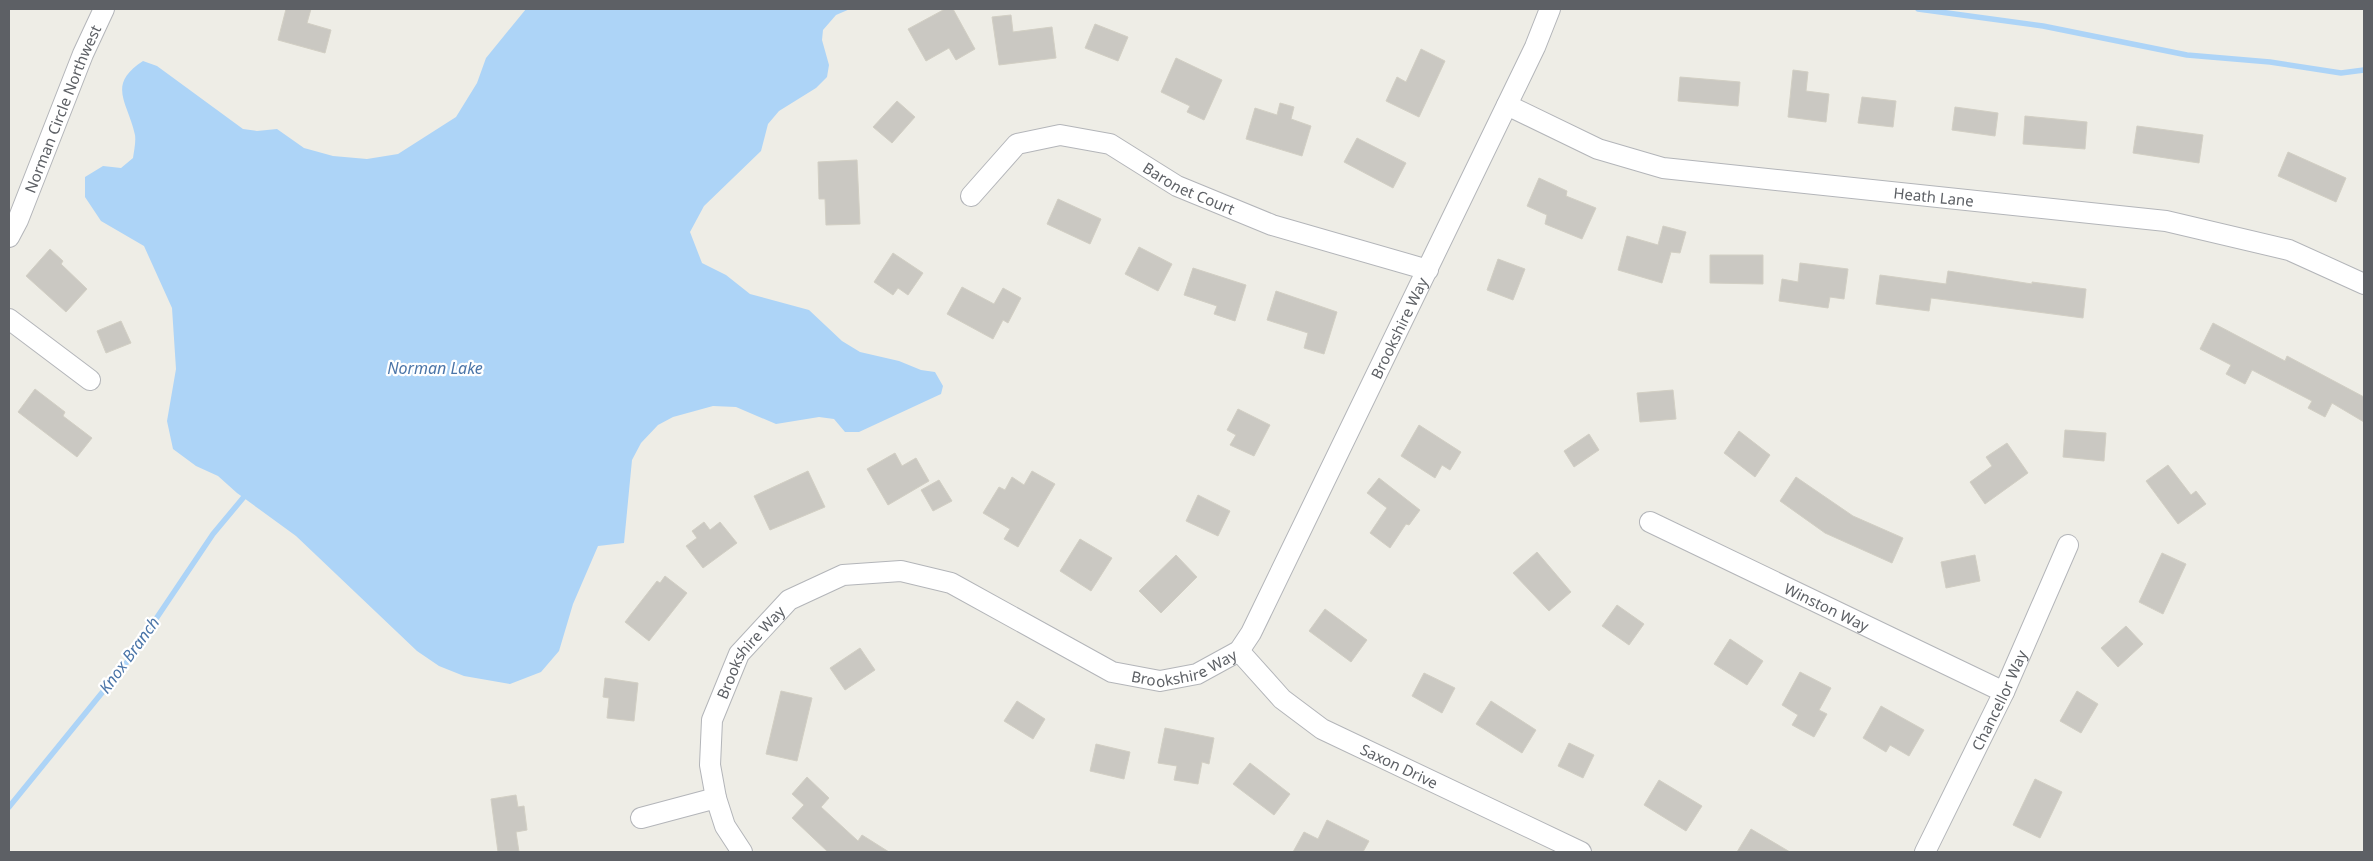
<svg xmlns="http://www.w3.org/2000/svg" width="2373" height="861" viewBox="0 0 2373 861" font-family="'Noto Sans',sans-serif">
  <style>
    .water { fill: #add4f7 }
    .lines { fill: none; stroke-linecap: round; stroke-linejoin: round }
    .stream { stroke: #add4f7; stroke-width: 5.5 }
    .building { fill: #cac8c2; stroke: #d2cfc4 }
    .street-casing { stroke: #b3b5b9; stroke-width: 22 }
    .street { stroke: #fff; stroke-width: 20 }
    .labels { text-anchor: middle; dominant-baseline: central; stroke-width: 4.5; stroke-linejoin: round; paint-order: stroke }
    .street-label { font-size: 15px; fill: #5d6065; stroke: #fff }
    .water-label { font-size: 16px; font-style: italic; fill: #4b75a8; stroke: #fff }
  </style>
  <rect width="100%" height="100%" fill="#eeede6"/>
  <path class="water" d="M 526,9 L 850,9 L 836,15 L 823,30 L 822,40 L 829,65 L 827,77 L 816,88 L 779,111 L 768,124 L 761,151 L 704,206 L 690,232 L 702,263 L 726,275 L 750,294 L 809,310 L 842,341 L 860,352 L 899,361 L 921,370 L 935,372 L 943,386 L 941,394 L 859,432 L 845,432 L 834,419 L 819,417 L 776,424 L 736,407 L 713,406 L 673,417 L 658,425 L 641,443 L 632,460 L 624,543 L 598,546 L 573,604 L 559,651 L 541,672 L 510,684 L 464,676 L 439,666 L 417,651 L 296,536 L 237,493 L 218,476 L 196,466 L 173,449 L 167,421 L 176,369 L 172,308 L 144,246 L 101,221 L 85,197 L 85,177 L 103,166 L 121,168 L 133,158 C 134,151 136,142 135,135 C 128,102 106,85 143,61 L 157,66 L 243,129 L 257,131 L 277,129 L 304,148 L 333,156 L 367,159 L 398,154 L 456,117 L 477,83 L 486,58 Z"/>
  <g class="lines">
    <g class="stream">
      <path d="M 1918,9 L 2043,26 L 2187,55 L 2270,62 L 2341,73 L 2364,70"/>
      <path d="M 9,807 L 127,662 L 213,534 L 243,498"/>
    </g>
  </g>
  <g class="building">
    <path d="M 286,9 L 311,9 L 307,23 L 331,30 L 325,53 L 278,40 Z"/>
    <path d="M 945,9 L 953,9 L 975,49 L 956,60 L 949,48 L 926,61 L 908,29 Z"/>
    <path d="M 1011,15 L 1013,32 L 1052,27 L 1056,58 L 999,65 L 992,17 Z"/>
    <path d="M 1095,24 L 1128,37 L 1118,61 L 1085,48 Z"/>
    <path d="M 1421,49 L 1445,61 L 1419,117 L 1386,101 L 1397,77 L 1406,82 Z"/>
    <path d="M 1176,58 L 1222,80 L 1204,120 L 1187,112 L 1190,106 L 1161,92 Z"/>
    <path d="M 1793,70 L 1808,72 L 1806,91 L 1829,94 L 1826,122 L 1788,117 Z"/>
    <path d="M 1680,77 L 1740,82 L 1738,106 L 1678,101 Z"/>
    <path d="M 1862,97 L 1896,101 L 1893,127 L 1858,123 Z"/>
    <path d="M 897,101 L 915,117 L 892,143 L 873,127 Z"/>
    <path d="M 1280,103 L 1294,107 L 1291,119 L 1311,126 L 1302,156 L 1246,139 L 1255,108 L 1277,115 Z"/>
    <path d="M 1955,107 L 1998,113 L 1995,136 L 1952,130 Z"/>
    <path d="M 2025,116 L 2087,122 L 2085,149 L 2023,144 Z"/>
    <path d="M 2137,126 L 2203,135 L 2199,163 L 2133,153 Z"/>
    <path d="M 1357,138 L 1406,163 L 1393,188 L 1344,162 Z"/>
    <path d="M 2288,152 L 2346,178 L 2336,202 L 2278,176 Z"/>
    <path d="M 857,160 L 860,224 L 826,225 L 825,199 L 819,199 L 818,162 Z"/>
    <path d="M 1539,178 L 1567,191 L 1566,196 L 1596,208 L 1582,239 L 1545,224 L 1547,215 L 1527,206 Z"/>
    <path d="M 1058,199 L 1101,219 L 1090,244 L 1047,224 Z"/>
    <path d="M 1663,226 L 1686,232 L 1680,253 L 1671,252 L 1662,283 L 1618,270 L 1627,236 L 1658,245 Z"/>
    <path d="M 1139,247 L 1172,264 L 1158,291 L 1125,274 Z"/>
    <path d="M 50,249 L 63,261 L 61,264 L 87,289 L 66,312 L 26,276 Z"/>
    <path d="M 893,253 L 923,273 L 908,295 L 898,288 L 893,295 L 874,282 Z"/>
    <path d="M 1710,255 L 1763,255 L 1763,284 L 1710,283 Z"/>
    <path d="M 1498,259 L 1525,269 L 1513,300 L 1487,290 Z"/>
    <path d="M 1800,263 L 1848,269 L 1844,299 L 1830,297 L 1828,308 L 1779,301 L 1782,279 L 1798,282 Z"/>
    <path d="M 1193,268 L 1246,285 L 1235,321 L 1214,314 L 1217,306 L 1184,295 Z"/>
    <path d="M 1948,271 L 2032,284 L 2032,282 L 2086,289 L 2083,318 L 1931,298 L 1929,311 L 1876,304 L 1880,275 L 1946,284 Z"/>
    <path d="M 962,287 L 994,304 L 1003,288 L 1021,298 L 1008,323 L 1003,320 L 993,339 L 947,314 Z"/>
    <path d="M 1276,291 L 1337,312 L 1324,354 L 1304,348 L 1308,333 L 1267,320 Z"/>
    <path d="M 121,321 L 131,343 L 106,353 L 97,331 Z"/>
    <path d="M 2213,323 L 2285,361 L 2287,356 L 2364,397 L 2364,422 L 2332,403 L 2325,417 L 2308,408 L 2312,401 L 2252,370 L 2245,384 L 2226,374 L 2231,365 L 2200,349 Z"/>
    <path d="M 35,389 L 65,412 L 63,416 L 92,438 L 77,457 L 18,412 Z"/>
    <path d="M 1673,390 L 1676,419 L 1640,422 L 1637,393 Z"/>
    <path d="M 1238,409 L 1270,425 L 1254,456 L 1230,445 L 1236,435 L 1227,430 Z"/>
    <path d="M 1419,425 L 1461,452 L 1450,470 L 1442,465 L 1435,478 L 1401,456 Z"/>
    <path d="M 2065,430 L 2106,433 L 2104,461 L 2063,457 Z"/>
    <path d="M 1739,431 L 1770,455 L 1755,477 L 1724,453 Z"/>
    <path d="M 1589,434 L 1599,450 L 1574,467 L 1564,451 Z"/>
    <path d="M 2007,443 L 2028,473 L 1985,504 L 1970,482 L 1992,466 L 1986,457 Z"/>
    <path d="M 895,453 L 902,466 L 916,458 L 929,481 L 888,505 L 867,469 Z"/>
    <path d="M 2168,465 L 2191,495 L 2196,491 L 2206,504 L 2178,524 L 2146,481 Z"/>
    <path d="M 808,471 L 825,507 L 770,530 L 754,496 Z"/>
    <path d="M 1032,471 L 1055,484 L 1018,547 L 1004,539 L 1010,529 L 983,513 L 999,487 L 1005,490 L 1012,477 L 1024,485 Z"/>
    <path d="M 1796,477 L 1853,516 L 1903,538 L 1892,563 L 1825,533 L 1780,501 Z"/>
    <path d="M 1379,478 L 1420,510 L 1409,525 L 1406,524 L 1390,548 L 1370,533 L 1387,508 L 1367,493 Z"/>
    <path d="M 939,480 L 952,501 L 933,511 L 921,490 Z"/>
    <path d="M 1198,495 L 1230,511 L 1218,536 L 1186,521 Z"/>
    <path d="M 704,522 L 710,530 L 720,522 L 737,543 L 703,568 L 686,546 L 697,538 L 692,531 Z"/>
    <path d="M 1080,539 L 1112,558 L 1091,591 L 1060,571 Z"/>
    <path d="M 1537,552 L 1571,592 L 1549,611 L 1513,573 Z"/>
    <path d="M 2162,553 L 2186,564 L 2163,614 L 2139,602 Z"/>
    <path d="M 1176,555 L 1197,577 L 1161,613 L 1139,591 Z"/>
    <path d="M 1975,555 L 1980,581 L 1946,588 L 1941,562 Z"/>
    <path d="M 665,576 L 687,593 L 649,641 L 625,622 L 657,581 L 660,583 Z"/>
    <path d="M 1617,605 L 1644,624 L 1629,645 L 1602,626 Z"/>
    <path d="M 1325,609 L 1367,640 L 1351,662 L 1309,631 Z"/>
    <path d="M 2126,626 L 2143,644 L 2118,667 L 2101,648 Z"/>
    <path d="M 1730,639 L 1763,661 L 1747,685 L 1714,664 Z"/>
    <path d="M 860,648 L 875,670 L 845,690 L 830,668 Z"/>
    <path d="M 1800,672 L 1831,688 L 1819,710 L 1827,714 L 1814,737 L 1792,725 L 1798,715 L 1782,705 Z"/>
    <path d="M 1424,673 L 1455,688 L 1442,713 L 1412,696 Z"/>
    <path d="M 605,678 L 638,683 L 634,721 L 607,718 L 609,698 L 603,697 Z"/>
    <path d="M 781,691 L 812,698 L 797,761 L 766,754 Z"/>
    <path d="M 2077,691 L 2098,704 L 2081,733 L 2060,721 Z"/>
    <path d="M 1017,701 L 1045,719 L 1033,739 L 1004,721 Z"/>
    <path d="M 1491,701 L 1536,730 L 1522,753 L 1476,724 Z"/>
    <path d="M 1881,706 L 1924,730 L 1909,756 L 1890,745 L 1886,752 L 1863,738 Z"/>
    <path d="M 1165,728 L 1214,738 L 1209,764 L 1202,762 L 1198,784 L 1174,780 L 1177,766 L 1158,763 Z"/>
    <path d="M 1569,743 L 1594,755 L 1583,778 L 1558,766 Z"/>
    <path d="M 1096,744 L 1130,752 L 1124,779 L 1090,771 Z"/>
    <path d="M 1250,763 L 1290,794 L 1274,815 L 1233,784 Z"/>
    <path d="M 807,777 L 829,798 L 821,807 L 858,841 L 862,835 L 889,852 L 828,852 L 792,818 L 804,805 L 792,794 Z"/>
    <path d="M 2035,779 L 2062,792 L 2040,838 L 2013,825 Z"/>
    <path d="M 1659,780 L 1702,806 L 1686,831 L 1644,805 Z"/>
    <path d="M 516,795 L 518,807 L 524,806 L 527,830 L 516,832 L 519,852 L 498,852 L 491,799 Z"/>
    <path d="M 1327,820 L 1369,841 L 1363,852 L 1293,852 L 1304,832 L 1318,839 Z"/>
    <path d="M 1751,829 L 1790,852 L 1737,852 Z"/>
  </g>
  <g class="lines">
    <defs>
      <g id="street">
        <path id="s1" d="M 1507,105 L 1598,149 L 1663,168 L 2166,221 L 2289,250 L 2364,284"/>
        <path id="s2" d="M 971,196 L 1017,144 L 1060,135 L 1110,144 L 1177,186 L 1272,225 L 1428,270"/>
        <path id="s3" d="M 9,237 L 18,220 L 83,54 L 104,9"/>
        <path d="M 9,319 L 90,380"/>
        <path id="s4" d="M 1650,522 L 2004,692"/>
        <path id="s5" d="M 1239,651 L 1282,699 L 1322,729 L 1581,852"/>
        <path d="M 641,818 L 716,798"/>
        <path id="s6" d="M 742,852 L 725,826 L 716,798 L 710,765 L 712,720 L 739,654 L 789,600 L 843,575 L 901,571 L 951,583 L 1112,672 L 1160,681 L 1197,674 L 1239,651 L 1251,633 L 1535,47 L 1550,9"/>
        <path id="s7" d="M 1925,852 L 2004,692 L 2068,545"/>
      </g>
    </defs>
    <use href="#street" class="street-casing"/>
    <use href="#street" class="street"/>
  </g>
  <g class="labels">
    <g class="street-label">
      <text stroke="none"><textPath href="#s3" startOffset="139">Norman Circle Northwest</textPath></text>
      <text stroke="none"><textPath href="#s2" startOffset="255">Baronet Court</textPath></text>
      <text stroke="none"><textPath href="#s1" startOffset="441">Heath Lane</textPath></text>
      <text stroke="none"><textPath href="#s6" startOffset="1132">Brookshire Way</textPath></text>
      <text stroke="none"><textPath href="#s4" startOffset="196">Winston Way</textPath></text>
      <text stroke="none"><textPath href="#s6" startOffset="218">Brookshire Way</textPath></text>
      <text stroke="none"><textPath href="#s6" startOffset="712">Brookshire Way</textPath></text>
      <text stroke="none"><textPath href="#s7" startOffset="169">Chancellor Way</textPath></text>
      <text stroke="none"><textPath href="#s5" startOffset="200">Saxon Drive</textPath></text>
    </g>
    <g class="water-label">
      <text x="435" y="368">Norman Lake</text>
      <text transform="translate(129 655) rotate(-54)">Knox Branch</text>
    </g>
  </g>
  <rect width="2373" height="861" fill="none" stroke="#5d6065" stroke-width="20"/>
</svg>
